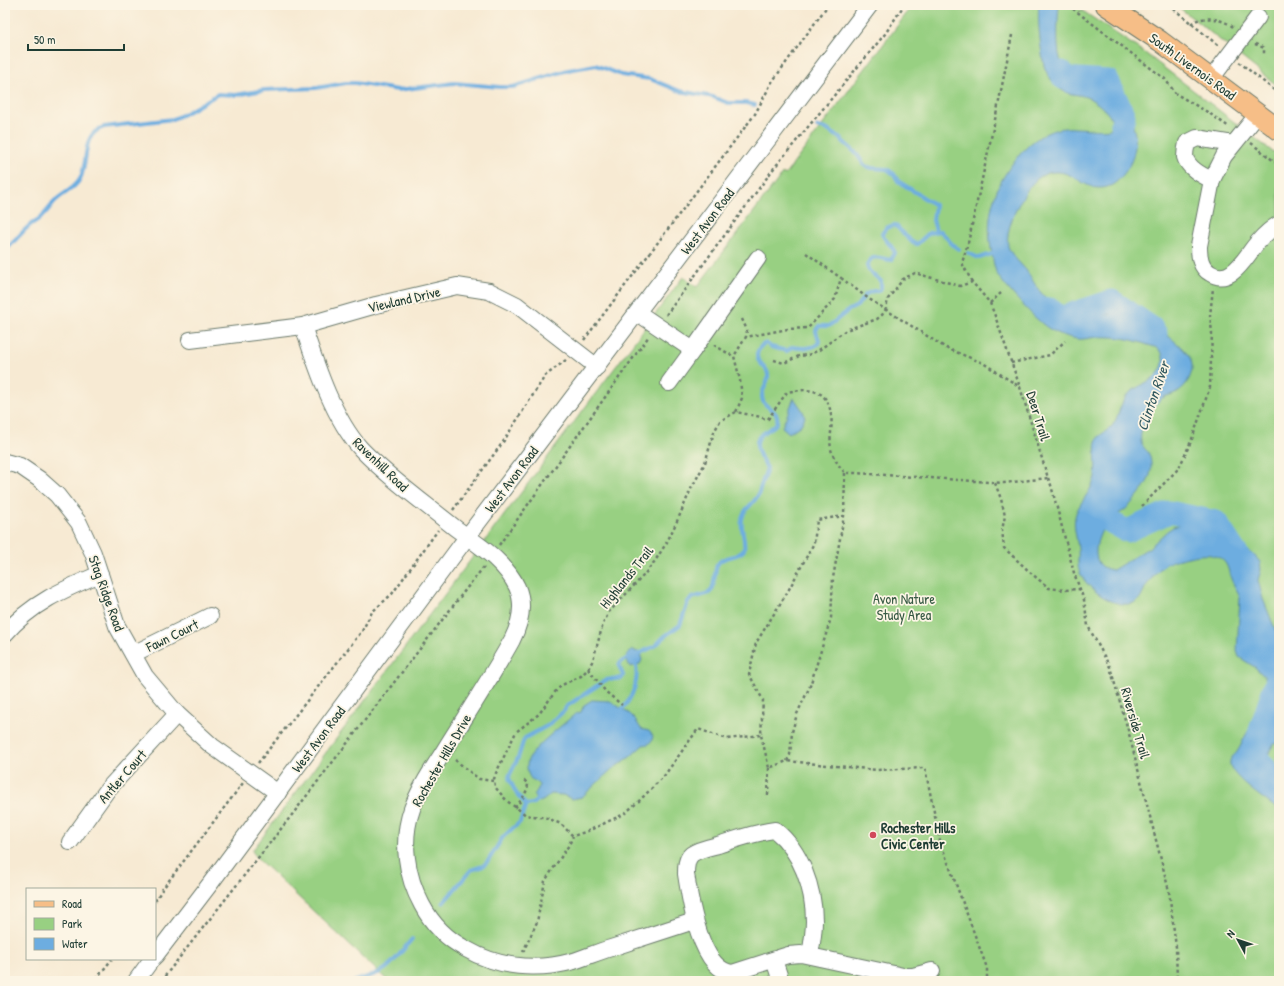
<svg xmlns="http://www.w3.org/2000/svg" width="1284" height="986" viewBox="0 0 1284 986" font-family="'Patrick Hand',sans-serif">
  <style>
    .green { fill: #98d082; stroke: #5c865b }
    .water { fill: #6dade0; stroke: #46758a }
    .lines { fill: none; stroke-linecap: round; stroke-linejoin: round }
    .stream { stroke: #6dade0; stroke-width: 4 }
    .river { stroke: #6dade0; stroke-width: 23 }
    .minor-casing { stroke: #6b7a6c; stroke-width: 18 }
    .major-casing { stroke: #6b7a6c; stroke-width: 22 }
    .path { stroke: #6b7a6c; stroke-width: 2.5; stroke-dasharray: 3 3; stroke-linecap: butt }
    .minor { stroke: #fff; stroke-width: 16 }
    .major { stroke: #f6be87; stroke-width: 20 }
    .poi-dot { fill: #d1495b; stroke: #fcf5e5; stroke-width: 1.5 }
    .labels { text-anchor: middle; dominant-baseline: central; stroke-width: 3.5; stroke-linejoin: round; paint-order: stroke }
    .street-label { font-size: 14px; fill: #1f3d34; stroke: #fcf5e5 }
    .park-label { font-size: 14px; fill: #375a44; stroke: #fcf5e5 }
    .poi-label { font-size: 14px; font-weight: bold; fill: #1f3d34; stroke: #fcf5e5; text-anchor: start }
    .water-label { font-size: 15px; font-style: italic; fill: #32595f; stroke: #fcf5e5 }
  </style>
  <rect width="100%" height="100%" fill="#fcf5e5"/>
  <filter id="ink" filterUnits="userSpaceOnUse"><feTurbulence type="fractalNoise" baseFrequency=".025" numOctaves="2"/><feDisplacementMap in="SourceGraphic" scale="8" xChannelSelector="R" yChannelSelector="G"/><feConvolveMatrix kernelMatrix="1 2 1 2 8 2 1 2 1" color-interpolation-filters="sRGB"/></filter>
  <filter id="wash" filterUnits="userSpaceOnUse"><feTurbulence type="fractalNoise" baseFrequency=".012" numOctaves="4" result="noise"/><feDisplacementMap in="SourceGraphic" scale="16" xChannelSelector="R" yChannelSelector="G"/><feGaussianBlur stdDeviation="0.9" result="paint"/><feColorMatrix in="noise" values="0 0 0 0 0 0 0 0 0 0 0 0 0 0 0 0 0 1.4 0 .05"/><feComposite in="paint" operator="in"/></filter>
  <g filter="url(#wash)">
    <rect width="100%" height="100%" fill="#f7ead3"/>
    <g class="green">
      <path d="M 913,5 L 1074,5 L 1145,53 L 1273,152 L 1279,148 L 1279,981 L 388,981 L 259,860 L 252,851 L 683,277 L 697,287 L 783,173 L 785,175 Z"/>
      <path d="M 1176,5 L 1279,5 L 1279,87 Z"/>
    </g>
    <g class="water">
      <path d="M 1039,5 L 1059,5 C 1058,20 1055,53 1063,66 C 1068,73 1079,75 1086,78 C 1095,83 1106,88 1113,94 C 1118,98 1121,103 1124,108 C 1136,127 1139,141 1131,162 C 1127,171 1117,185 1107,187 C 1085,193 1075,170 1054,172 C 1047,172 1040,176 1035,181 C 1022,193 1002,232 1009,249 C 1013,257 1020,263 1026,270 C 1032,278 1036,288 1043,295 C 1056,310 1085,316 1104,315 C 1115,314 1125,311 1135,315 C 1149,320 1183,345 1190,358 C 1196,369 1188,386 1177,392 C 1172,395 1166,395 1161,399 C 1151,407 1136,432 1142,445 C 1144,448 1146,450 1148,452 C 1152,460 1152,470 1149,478 C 1145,488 1131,506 1122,512 C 1118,514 1113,516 1110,519 C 1097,532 1085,568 1113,570 L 1150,547 L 1167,531 L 1173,527 L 1180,525 L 1201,528 L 1225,535 L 1253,554 L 1260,562 L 1261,570 L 1258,580 L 1263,599 L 1279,639 L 1279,692 L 1256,668 L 1239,657 L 1237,651 L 1240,597 C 1238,591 1234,586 1232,581 C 1229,575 1229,569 1226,564 C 1217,550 1197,555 1184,558 C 1175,560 1167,562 1160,569 C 1155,573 1150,581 1146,586 C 1142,593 1141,601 1133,603 C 1115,609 1089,590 1081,575 C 1076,566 1079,558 1078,549 C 1077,538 1073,528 1075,517 C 1077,505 1091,493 1095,477 C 1097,466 1094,450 1096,442 C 1098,434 1107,432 1112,426 C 1118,419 1119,407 1125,398 C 1135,383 1165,381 1163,358 C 1163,349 1155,347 1148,345 C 1131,339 1117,336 1099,337 C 1092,337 1084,340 1077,339 C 1067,337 1052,332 1044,325 C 1033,317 1002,284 996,272 C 994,266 993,260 992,254 C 983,213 997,177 1026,148 C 1039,135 1056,126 1075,128 C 1088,128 1096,131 1110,129 L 1114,124 C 1110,113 1097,101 1086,97 C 1079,94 1072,95 1065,92 C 1057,88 1049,78 1045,69 C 1041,55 1037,19 1039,5 Z"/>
      <path d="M 794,398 L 803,411 L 805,417 L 801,425 L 789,433 L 782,427 Z"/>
      <path d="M 633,650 L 640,653 L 642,660 L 640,664 L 630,667 L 626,659 L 627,654 Z"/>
      <path d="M 592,700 L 610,701 L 630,714 L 635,719 L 641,729 L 649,731 L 653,736 L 652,740 L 649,744 L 643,745 L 630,757 L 611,770 L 582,797 L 572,799 L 563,795 L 551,794 L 544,800 L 540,802 C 536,800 535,799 534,795 L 538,789 L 539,785 L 534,780 L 532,780 C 527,775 526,766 528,760 C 534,746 563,725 575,714 L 581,712 L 584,705 Z"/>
      <path d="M 1279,708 L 1279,742 L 1273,745 L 1266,759 L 1268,766 L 1279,777 L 1279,810 C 1268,802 1231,777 1230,764 C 1229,758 1234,756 1237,752 C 1242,745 1244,736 1249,730 C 1256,722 1270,719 1279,708 Z"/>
    </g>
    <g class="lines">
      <g class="stream">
        <path d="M 817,127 L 826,129 L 837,136 L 856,153 L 865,166 L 872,168 L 887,169 L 894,174 L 898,181 L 935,205 L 933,220 L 936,231"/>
        <path d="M 5,251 C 13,243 20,234 29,226 C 33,222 39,220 43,215 C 48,211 51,205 55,201 C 63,193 75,189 80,179 C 90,159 80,135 104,127 L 173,119 L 184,114 L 218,94 L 236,95 L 264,90 L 316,88 L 346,83 L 355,83 L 398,90 L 454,83 L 500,87 L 513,87 L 568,70 L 596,65 L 621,75 L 650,79 L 680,91 L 713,97 L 728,103 L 746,103 L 755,105"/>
        <path d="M 968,253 L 979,258 L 992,254"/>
        <path d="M 636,655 L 655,646 L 665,636 L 680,625 L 686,608 L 688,602 L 692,598 L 709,593 L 712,590 C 715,583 714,573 717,565 C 722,555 737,559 744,550 C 746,539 740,529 742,519 C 743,509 754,504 758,495 C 761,487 764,477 767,468 C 763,461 758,455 757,446 C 755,429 781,431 777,416 C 775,409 766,408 763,401 C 759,390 769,385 768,375 C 768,365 753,363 758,351 C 760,347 761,345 766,343 L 771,347 L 787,351 L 792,347 C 798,348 819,350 819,340 C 818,337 816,333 816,330 L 819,326 L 829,326 L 849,310 L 857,306 L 866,294 L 873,291 L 878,291 L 881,288 L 881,281 L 869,271 L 867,266 C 872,252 880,259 891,260 L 895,253 C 892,245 885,241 882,234 C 885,228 888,226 895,225 L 913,243 L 917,244 L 929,233 L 940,231 C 947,236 950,245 959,249"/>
        <path d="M 619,713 C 633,698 640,681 635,661"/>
        <path d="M 526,805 L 532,804 L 541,797"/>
        <path d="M 443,903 L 471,870 L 483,866 L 488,861 L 503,837 L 520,822 L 526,805 L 516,793 L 509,778 L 510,774 L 518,758 L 523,742 L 525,738 L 547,726 L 564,711 L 567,706 L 604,681 C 610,678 616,680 622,678 L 623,675 L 619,666 L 621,662 L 630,657"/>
        <path d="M 355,981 C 364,977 374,976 382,971 C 392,966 404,948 412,939"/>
      </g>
      <g class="river">
        <path d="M 1062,72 L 1063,78 L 1108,81 L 1124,116 L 1122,124"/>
        <path d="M 1050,309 L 1060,318 L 1112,301 L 1152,328 L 1156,334"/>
        <path d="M 1105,500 L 1096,514 L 1127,531 L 1169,512 L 1216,522 L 1242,562"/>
        <path d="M 1279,673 L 1253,752 L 1279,786"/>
      </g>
    </g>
  </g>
  <g filter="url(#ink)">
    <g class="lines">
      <defs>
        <g id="minor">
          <path d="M 1211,79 L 1258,17"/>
          <path d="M 1258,114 L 1224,156 L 1212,180 L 1199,246 C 1199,256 1200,267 1210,273 C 1232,287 1246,255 1258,242 C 1264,235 1272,228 1279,224"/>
          <path d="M 1212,180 C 1203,176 1188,168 1185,157 C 1185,153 1186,147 1187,143 L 1197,138 L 1233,144"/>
          <path d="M 638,313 L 693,350 L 758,258"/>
          <path d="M 303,326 C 316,365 333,418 361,449 C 389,478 423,502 454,527 C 477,544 505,561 517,587 C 525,605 520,624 512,640 C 492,676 469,711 447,746 C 435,766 420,786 412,809 C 401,840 406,876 422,905 C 432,924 447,939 466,949 C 499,968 537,971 574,961 C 586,957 598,952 611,948 C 639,939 666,930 694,921"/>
          <path d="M 190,340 L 303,326 L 376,305 L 457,286 L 489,291 L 517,305 L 597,367"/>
          <path d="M 669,383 L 693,350"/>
          <path d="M 5,462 L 20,466 L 39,479 L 57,495 L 79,523 L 93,553 L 117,626 L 145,676 L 177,714 L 212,746 L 278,793"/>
          <path d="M 5,634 C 30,604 64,589 100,574"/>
          <path d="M 133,654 L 210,616"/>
          <path d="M 70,842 L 108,789 L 177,714"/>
          <path d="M 810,955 C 812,944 814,932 814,921 C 814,888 801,851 775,830 C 756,832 737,839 718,845 C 710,847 699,849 692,854 C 686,859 686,867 686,874 C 690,900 700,969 732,973 L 788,955 L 801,954 L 903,976 L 913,976 L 932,971"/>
          <path d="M 155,956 L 210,884 L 467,537 L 870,5"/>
          <path d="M 774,960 L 781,981"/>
          <path d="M 136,981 L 152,959"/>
        </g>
        <path id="major" d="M 1106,5 L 1160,41 L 1279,130"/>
      </defs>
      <use href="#minor" class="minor-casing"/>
      <use href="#major" class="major-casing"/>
      <g class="path">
        <path d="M 1068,5 L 1165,79 L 1176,94 L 1209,113 L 1229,127"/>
        <path d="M 1169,5 L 1220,47"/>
        <path d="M 1191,24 C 1202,14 1223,19 1233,27"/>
        <path d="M 1255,44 L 1264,48 L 1264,55"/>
        <path d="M 1239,62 L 1279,94"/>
        <path d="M 1251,143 L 1279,165"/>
        <path d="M 806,253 L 841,278"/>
        <path d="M 841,278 L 869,299 L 946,348 L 983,363 L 1020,387 L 1048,478 L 1004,483 L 856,473 L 845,473 C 839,466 833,458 831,449 C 829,438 833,426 831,415 C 828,388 809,388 787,392 L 768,419 L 765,419 L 761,417 L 736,412 L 742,398 L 740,380 L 734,356 L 746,337 L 788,329 L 808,328 L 835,299 Z"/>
        <path d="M 972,282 L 962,263 L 968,243 L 998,106 L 1012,35"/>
        <path d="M 990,303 L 1001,293"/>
        <path d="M 666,315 L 774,168 L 885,34 L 904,5"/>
        <path d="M 742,319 L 747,330 L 746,337"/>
        <path d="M 584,340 L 755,114 L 772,82 L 828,5"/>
        <path d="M 714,345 L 731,355 L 734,356"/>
        <path d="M 774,360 L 784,363 L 799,356 L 808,355 L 819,350 L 846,330 L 877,319 L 882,315 L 886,309 L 888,299 L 903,279 L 915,273 L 960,286 L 972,282 L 990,303 L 995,316 L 1020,387"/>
        <path d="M 1011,363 L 1050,355 L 1065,341"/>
        <path d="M 736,412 L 720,421 L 714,432 L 705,463 L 691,489 L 679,517 L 667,542 L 655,561 L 643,576 L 609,612 L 603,624 L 593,660 L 588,669 L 581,676 L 562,685 L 555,692 L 539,714 L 516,732 L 496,773 L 494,779 L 495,787 L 507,801 L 526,815 L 547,818 L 561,824 L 573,836 L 588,831 L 624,814 L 639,801 L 664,776 L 698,729 L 727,739 L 761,735"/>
        <path d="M 845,473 L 844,516 L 817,520 L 814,543 L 788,591 L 756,643 L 749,674 L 763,700 L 761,735 L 769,768 L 787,761 L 877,770 L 925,768 L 940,841 L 987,968 L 987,981"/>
        <path d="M 1048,478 L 1051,485 L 1074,573 L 1084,600 L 1088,626 L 1110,667 L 1128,730 L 1169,891 L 1176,947 L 1177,981"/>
        <path d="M 995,483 L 1001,499 L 1005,516 L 1002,530 L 1004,548 L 1032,574 L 1049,588 L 1064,590 L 1080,589"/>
        <path d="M 1142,506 L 1179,468 L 1192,439 L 1210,387 L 1212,332 L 1210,316 L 1213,288"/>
        <path d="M 453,510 L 503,442 L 545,376 L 566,360"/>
        <path d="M 499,545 L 649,336"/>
        <path d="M 588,669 L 606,692 L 622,705"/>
        <path d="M 455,760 L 479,779 L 493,781"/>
        <path d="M 787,761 L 790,755 L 792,732 L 797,714 L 810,686 L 831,618 L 833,578 L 844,516"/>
        <path d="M 258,763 L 362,631 L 372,612 L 392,594 L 438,530"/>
        <path d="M 768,795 L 769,768"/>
        <path d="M 515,808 C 521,800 527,794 528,784 L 524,780"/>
        <path d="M 155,901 L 161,891 L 243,783"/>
        <path d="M 523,952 L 537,922 L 545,881 L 569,845 L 573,836"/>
        <path d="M 96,979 L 112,959"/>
        <path d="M 161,981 L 295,811 L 473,580 L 484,567"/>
      </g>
      <use href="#minor" class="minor"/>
      <use href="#major" class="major"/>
    </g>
  </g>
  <circle class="poi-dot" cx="873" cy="835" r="4"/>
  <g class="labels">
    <g class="street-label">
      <text transform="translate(1193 66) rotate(36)">South Livernois Road</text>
      <text transform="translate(707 221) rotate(-53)">West Avon Road</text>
      <text transform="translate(404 299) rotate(-13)">Viewland Drive</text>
      <text transform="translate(1039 416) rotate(73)">Deer Trail</text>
      <text transform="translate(381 464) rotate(44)">Ravenhill Road</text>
      <text transform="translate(511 479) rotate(-53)">West Avon Road</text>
      <text transform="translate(626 577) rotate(-51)">Highlands Trail</text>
      <text transform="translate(107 593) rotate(70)">Stag Ridge Road</text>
      <text transform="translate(172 635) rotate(-26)">Fawn Court</text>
      <text transform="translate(1136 723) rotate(74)">Riverside Trail</text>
      <text transform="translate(318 739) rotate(-53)">West Avon Road</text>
      <text transform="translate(441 760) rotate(-60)">Rochester Hills Drive</text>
      <text transform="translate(122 776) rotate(-49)">Antler Court</text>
    </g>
    <g class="park-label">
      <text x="904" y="598">Avon Nature<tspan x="904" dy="16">Study Area</tspan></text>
    </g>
    <g class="poi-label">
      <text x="881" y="827">Rochester Hills<tspan x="881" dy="16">Civic Center</tspan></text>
    </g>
    <g class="water-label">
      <text transform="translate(1153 396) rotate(-71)">Clinton River</text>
    </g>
  </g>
  <rect width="1284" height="986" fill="none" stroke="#fcf5e5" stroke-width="20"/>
  <rect x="26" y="888" width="130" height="72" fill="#fcf5e5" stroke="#a4ab9e"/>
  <rect x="34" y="901" width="20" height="6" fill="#f6be87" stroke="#a4ab9e"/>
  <text x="62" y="908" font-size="12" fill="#1f3d34">Road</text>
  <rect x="34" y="918" width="20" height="12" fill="#98d082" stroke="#a4ab9e"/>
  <text x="62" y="928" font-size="12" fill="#1f3d34">Park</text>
  <rect x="34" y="938" width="20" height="12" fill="#6dade0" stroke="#a4ab9e"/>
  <text x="62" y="948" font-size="12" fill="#1f3d34">Water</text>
  <g transform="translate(1238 940) rotate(310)" stroke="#fcf5e5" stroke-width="3" paint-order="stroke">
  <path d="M0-3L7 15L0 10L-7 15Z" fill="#1f3d34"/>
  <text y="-6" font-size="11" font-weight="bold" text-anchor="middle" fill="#1f3d34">N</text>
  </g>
  <path d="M28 44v6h96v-6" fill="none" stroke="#1f3d34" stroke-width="2"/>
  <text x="34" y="44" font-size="12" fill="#1f3d34" stroke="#fcf5e5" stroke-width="3" paint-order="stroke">50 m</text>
</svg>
